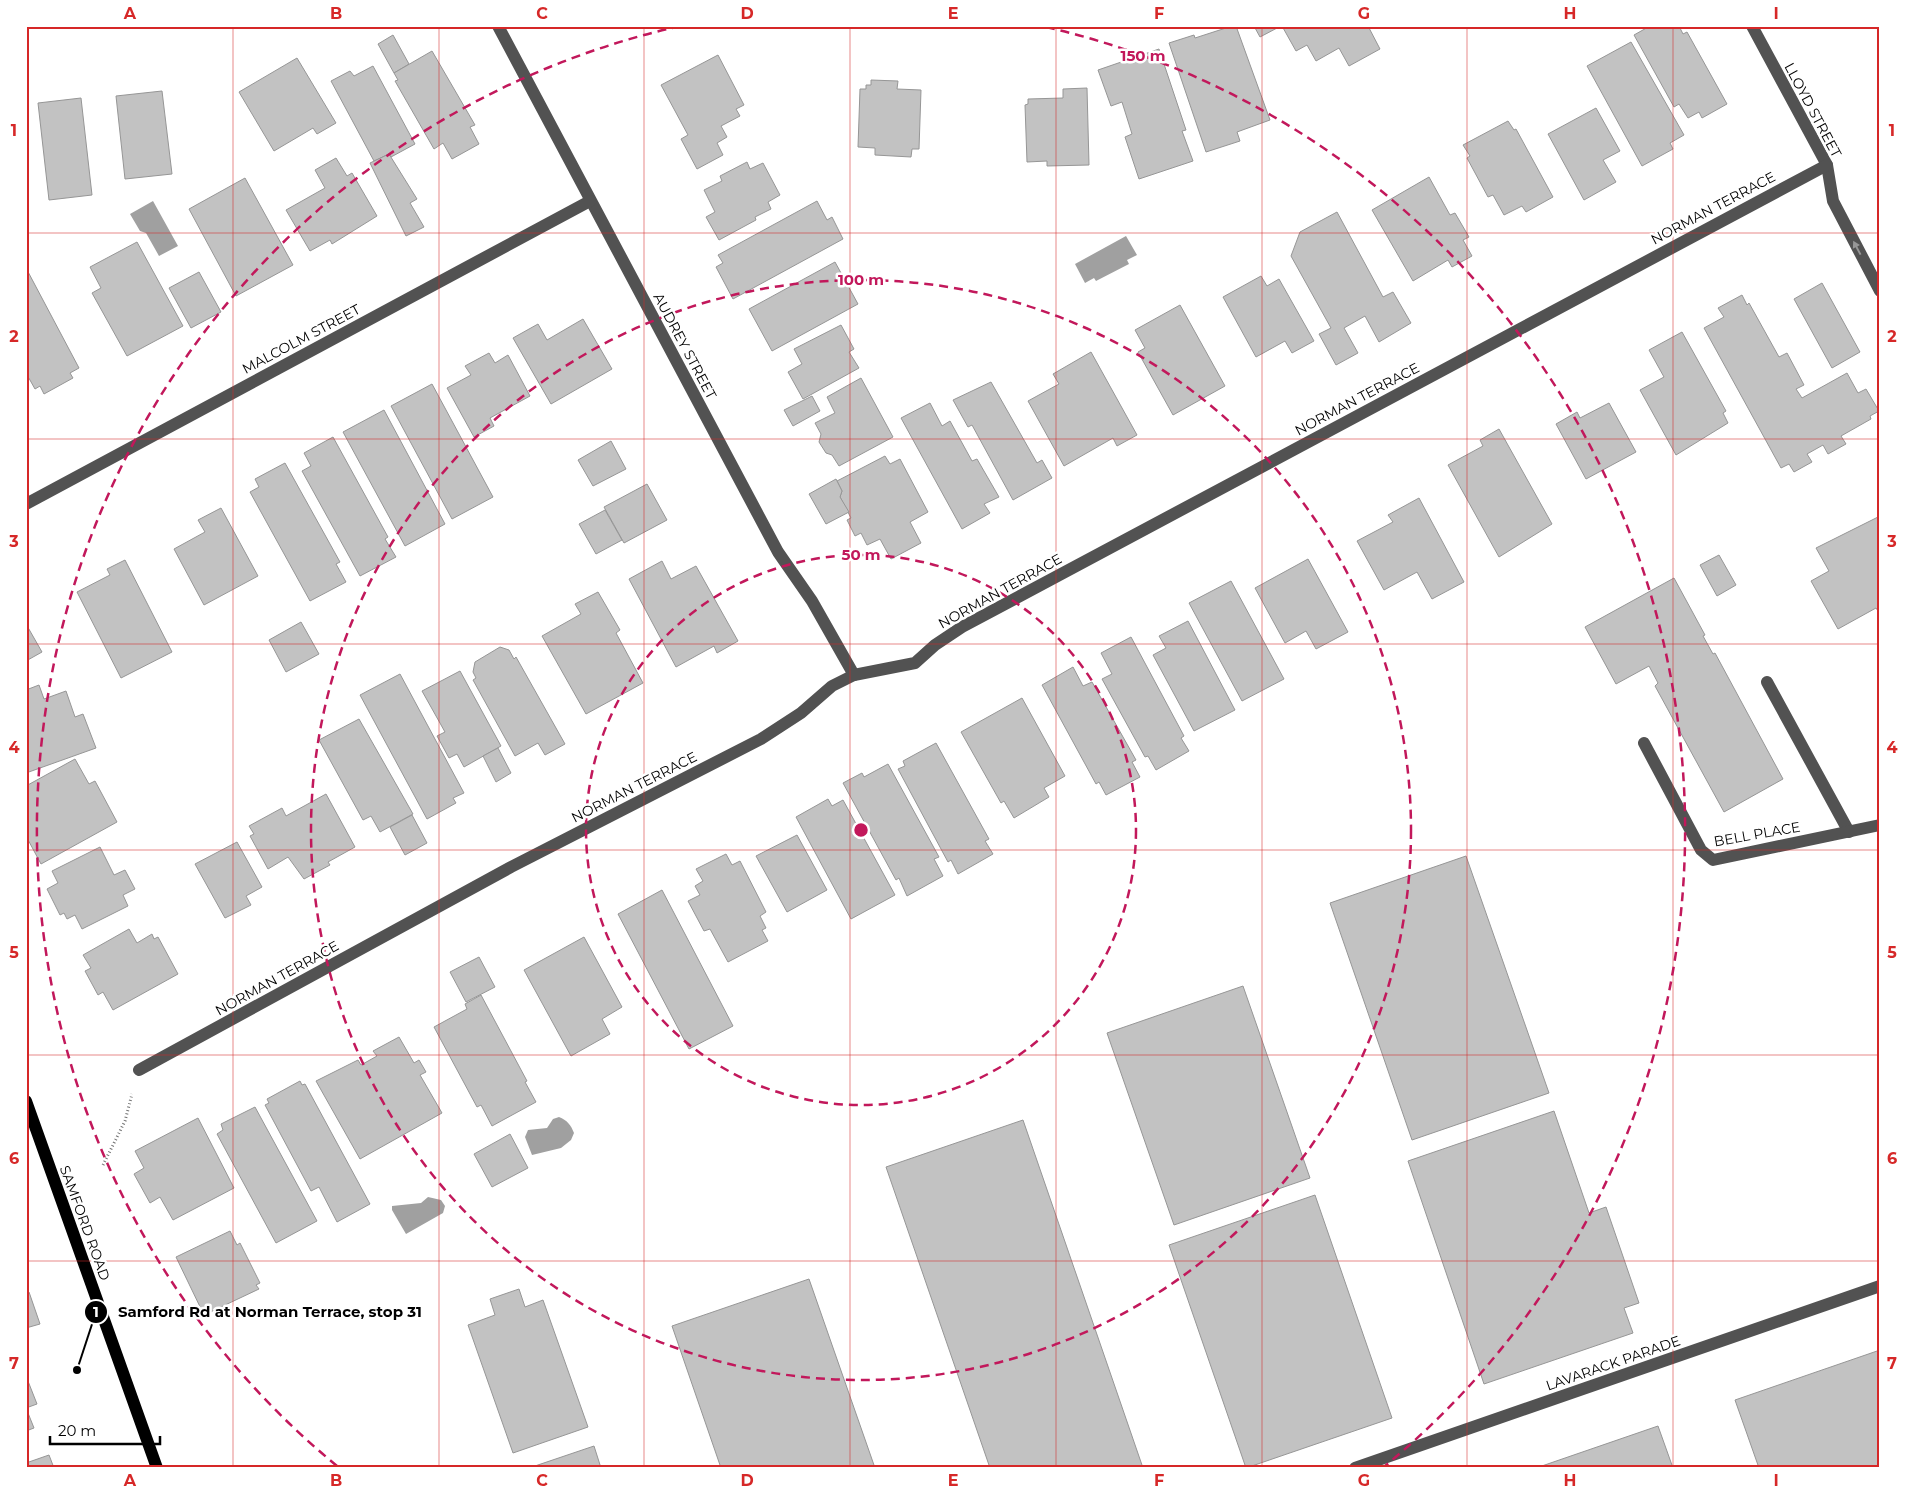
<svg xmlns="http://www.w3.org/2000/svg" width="1906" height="1494" viewBox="0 0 1906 1494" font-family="Montserrat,sans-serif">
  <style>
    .water { fill: #a0a0a0 }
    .building { fill: #c2c2c2; stroke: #969696 }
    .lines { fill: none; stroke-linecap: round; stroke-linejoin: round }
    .path { stroke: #747474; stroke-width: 3; stroke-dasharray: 1 2.5; stroke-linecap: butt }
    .minor { stroke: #525252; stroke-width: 12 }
    .major { stroke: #000; stroke-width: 12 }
    .oneway { fill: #979797 }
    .grid { fill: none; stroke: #d62828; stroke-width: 1; stroke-opacity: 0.55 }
    .ring { fill: none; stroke: #c2185b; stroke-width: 2.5; stroke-dasharray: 9 6 }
    .labels { text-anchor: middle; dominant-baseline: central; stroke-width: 5; stroke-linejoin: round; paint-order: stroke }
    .street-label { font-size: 14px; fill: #000; stroke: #fff }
    .centre { fill: #c2185b; stroke: #fff; stroke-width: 2.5 }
    .ring-label { font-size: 15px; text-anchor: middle; font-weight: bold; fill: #c2185b; stroke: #fff; stroke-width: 5; stroke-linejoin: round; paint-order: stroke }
    .leader { fill: none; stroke: #000; stroke-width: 2 }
    .callout-dot { fill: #000; stroke: #fff; stroke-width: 2 }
    .mark-label { font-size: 15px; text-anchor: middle; font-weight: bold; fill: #fff }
    .callout-label { font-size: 15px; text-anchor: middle; font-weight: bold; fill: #000; stroke: #fff; stroke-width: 5; stroke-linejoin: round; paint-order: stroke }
    .neatline { fill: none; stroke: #d62828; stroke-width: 2 }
    .grid-label { font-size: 16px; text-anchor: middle; font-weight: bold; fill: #d62828 }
  </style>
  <rect width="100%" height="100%" fill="#fff"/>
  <g class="water">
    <path d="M 153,201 L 178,246 L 159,256 L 146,233 L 140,231 L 130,214 Z"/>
    <path d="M 1126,236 L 1137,255 L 1127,260 L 1129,264 L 1096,281 L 1094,278 L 1085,283 L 1075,264 Z"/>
    <path d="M 559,1117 C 567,1120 571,1125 574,1133 L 571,1140 L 561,1148 L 532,1155 L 525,1137 L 528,1130 L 547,1128 L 553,1119 Z"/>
    <path d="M 428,1197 L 441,1200 L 445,1206 L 443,1213 L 406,1234 L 392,1210 L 392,1206 L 421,1203 Z"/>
  </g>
  <g class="building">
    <path d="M 1232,26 L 1236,26 L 1270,120 L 1237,132 L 1240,141 L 1206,152 L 1169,43 L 1194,35 L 1195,38 Z"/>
    <path d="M 1254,26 L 1279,26 L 1279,27 L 1260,37 Z"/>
    <path d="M 1282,26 L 1368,26 L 1380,49 L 1349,66 L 1339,48 L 1316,61 L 1307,45 L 1296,51 Z"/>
    <path d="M 1650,26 L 1679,26 L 1683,34 L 1687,32 L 1727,104 L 1702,118 L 1699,112 L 1688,118 L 1679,104 L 1674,107 L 1634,35 Z"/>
    <path d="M 393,35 L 409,64 L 394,73 L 378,44 Z"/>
    <path d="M 1631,42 L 1684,135 L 1670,143 L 1673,149 L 1642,166 L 1587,66 Z"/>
    <path d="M 1159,49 L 1186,130 L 1182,131 L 1193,161 L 1139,179 L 1125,137 L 1132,134 L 1122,102 L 1111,106 L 1098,70 Z"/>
    <path d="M 432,51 L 475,125 L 470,127 L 479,144 L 452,159 L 443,143 L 434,149 L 395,81 L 398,80 L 394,73 Z"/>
    <path d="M 718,55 L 744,105 L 736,109 L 740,116 L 721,126 L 727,137 L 717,143 L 723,155 L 697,169 L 681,139 L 688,135 L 661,85 Z"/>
    <path d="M 297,58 L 336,123 L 317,134 L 313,128 L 274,151 L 239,92 Z"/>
    <path d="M 373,66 L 415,144 L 391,157 L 389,154 L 374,161 L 331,81 L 350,71 L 354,76 Z"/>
    <path d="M 871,80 L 898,81 L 897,89 L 921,90 L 919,149 L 912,149 L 911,157 L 875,155 L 875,148 L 858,147 L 860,89 L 866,89 L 866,85 L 871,85 Z"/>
    <path d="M 1087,88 L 1089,165 L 1047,166 L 1047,161 L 1027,162 L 1025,105 L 1028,104 L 1028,99 L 1063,98 L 1063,89 Z"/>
    <path d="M 162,91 L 172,174 L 125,179 L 116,96 Z"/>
    <path d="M 81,98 L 92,195 L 49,200 L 38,103 Z"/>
    <path d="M 1596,108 L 1620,151 L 1603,160 L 1616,182 L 1584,200 L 1548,134 Z"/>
    <path d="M 1508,121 L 1514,130 L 1516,129 L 1553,197 L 1526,212 L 1522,206 L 1504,215 L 1493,195 L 1488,197 L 1467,158 L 1470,156 L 1463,145 Z"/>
    <path d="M 389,154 L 417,199 L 410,203 L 424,227 L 406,236 L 370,163 Z"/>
    <path d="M 336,158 L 347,176 L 352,173 L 377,216 L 332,244 L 330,240 L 310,251 L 286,210 L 325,188 L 315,170 Z"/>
    <path d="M 747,162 L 750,169 L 763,163 L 780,195 L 768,202 L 771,209 L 755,217 L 756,220 L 719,240 L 706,217 L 715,212 L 704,190 L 722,181 L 720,176 Z"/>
    <path d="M 1429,177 L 1450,215 L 1455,213 L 1469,237 L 1463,240 L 1472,256 L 1452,267 L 1448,260 L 1413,281 L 1372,210 Z"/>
    <path d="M 245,178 L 293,265 L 236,296 L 189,209 Z"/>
    <path d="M 817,201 L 827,220 L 832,217 L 843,239 L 733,299 L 716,267 L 723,263 L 718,255 Z"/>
    <path d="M 1337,212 L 1383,297 L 1393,292 L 1411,323 L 1379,342 L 1365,316 L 1344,328 L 1358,353 L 1336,365 L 1319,334 L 1331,328 L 1291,256 L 1300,232 Z"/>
    <path d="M 137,242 L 183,326 L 127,356 L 92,293 L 101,288 L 90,267 Z"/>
    <path d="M 835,262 L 858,304 L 772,351 L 749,309 Z"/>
    <path d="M 26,268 L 79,368 L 70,373 L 73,378 L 44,394 L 40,386 L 35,389 L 26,373 Z"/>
    <path d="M 199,272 L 221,312 L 191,328 L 169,288 Z"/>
    <path d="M 1261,276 L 1267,286 L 1279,279 L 1314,341 L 1292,353 L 1285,341 L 1256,357 L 1223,297 Z"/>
    <path d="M 1822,283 L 1860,352 L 1832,368 L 1794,299 Z"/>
    <path d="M 1742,295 L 1747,305 L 1749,303 L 1779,357 L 1787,353 L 1804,385 L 1796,389 L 1802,398 L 1847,373 L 1858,393 L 1866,389 L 1879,411 L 1870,416 L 1871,419 L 1841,436 L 1846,444 L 1828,454 L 1823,445 L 1807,454 L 1812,462 L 1794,472 L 1789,464 L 1781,468 L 1704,328 L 1724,317 L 1718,308 Z"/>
    <path d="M 1180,305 L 1225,386 L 1173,415 L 1138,352 L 1145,348 L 1135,330 Z"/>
    <path d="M 583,319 L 612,369 L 551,404 L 513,338 L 538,324 L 547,340 Z"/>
    <path d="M 841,325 L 854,349 L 849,352 L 859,368 L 803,399 L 788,372 L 802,364 L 794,349 Z"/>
    <path d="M 1682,332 L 1726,411 L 1723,413 L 1728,423 L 1676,455 L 1640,390 L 1664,377 L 1649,350 Z"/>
    <path d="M 1091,352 L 1137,435 L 1117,446 L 1113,438 L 1064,466 L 1028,401 L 1059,384 L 1053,374 Z"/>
    <path d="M 489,353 L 495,363 L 508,355 L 530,396 L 490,418 L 494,426 L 474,437 L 447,388 L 471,375 L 465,366 Z"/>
    <path d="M 861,378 L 893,437 L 839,466 L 832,455 L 826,453 L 819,442 L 821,434 L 815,423 L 835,413 L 827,397 Z"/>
    <path d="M 991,382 L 1037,463 L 1042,460 L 1052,478 L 1013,500 L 972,425 L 968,427 L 953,400 Z"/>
    <path d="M 432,384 L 493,497 L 452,519 L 391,406 Z"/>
    <path d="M 812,396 L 820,411 L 793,426 L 784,410 Z"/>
    <path d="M 930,403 L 942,426 L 950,421 L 972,461 L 977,459 L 999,497 L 984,504 L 990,513 L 962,529 L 901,418 Z"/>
    <path d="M 1609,403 L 1636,452 L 1586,479 L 1556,424 L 1577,412 L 1580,418 Z"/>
    <path d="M 384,410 L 445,524 L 405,546 L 343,432 Z"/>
    <path d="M 1499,429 L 1552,524 L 1499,557 L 1448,465 L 1483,446 L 1480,440 Z"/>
    <path d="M 333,437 L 388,537 L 385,539 L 396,557 L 360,576 L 302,471 L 311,466 L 304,453 Z"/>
    <path d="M 611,441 L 626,469 L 593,486 L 578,460 Z"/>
    <path d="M 885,456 L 890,464 L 900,459 L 928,512 L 910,522 L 921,543 L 891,559 L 880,539 L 867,545 L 861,533 L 855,536 L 847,520 L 851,518 L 840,497 L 842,491 L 837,481 Z"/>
    <path d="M 285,463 L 340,562 L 336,564 L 346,582 L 310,601 L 250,492 L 259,487 L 255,479 Z"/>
    <path d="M 836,479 L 842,491 L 840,497 L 849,512 L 826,524 L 809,494 Z"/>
    <path d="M 647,484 L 667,520 L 624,543 L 604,507 Z"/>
    <path d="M 1419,498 L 1464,582 L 1432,599 L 1417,572 L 1384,590 L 1357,541 L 1393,522 L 1388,515 Z"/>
    <path d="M 221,508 L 258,576 L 204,605 L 174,549 L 205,532 L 198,520 Z"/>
    <path d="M 605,510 L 622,540 L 596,554 L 579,524 Z"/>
    <path d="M 1880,516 L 1880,614 L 1876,608 L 1838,629 L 1811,581 L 1829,571 L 1816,548 Z"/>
    <path d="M 1719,555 L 1736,585 L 1717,596 L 1700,565 Z"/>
    <path d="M 1308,559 L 1348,632 L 1316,649 L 1306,631 L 1285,643 L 1255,588 Z"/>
    <path d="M 125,560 L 172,652 L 121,678 L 77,592 L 110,575 L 107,569 Z"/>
    <path d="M 662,561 L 671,579 L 696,566 L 738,641 L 717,653 L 714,646 L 676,667 L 629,579 Z"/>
    <path d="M 1674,578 L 1705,635 L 1703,636 L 1713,654 L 1715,653 L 1783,779 L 1724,812 L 1655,686 L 1658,683 L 1649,666 L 1616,684 L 1585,627 Z"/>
    <path d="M 1231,581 L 1284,679 L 1242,701 L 1189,603 Z"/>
    <path d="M 598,592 L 620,630 L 616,633 L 643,683 L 586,714 L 542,636 L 581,614 L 575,604 Z"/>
    <path d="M 1188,621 L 1235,710 L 1194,731 L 1153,655 L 1166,648 L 1159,636 Z"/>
    <path d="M 301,622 L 319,654 L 286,672 L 269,640 Z"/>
    <path d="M 26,624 L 42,652 L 26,661 Z"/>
    <path d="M 1131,637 L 1184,736 L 1181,738 L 1189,751 L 1156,770 L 1148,756 L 1145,757 L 1102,679 L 1112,674 L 1101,653 Z"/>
    <path d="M 500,647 L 509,650 L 514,659 L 516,657 L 565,744 L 545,755 L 538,743 L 515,756 L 473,680 L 476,678 L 473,672 L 475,662 Z"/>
    <path d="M 1073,667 L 1083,686 L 1092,682 L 1136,760 L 1132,762 L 1140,777 L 1106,795 L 1099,782 L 1096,784 L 1042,685 Z"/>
    <path d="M 460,671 L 501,746 L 464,767 L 457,754 L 449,758 L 437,736 L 445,732 L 422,691 Z"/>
    <path d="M 400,674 L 464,793 L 453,798 L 456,803 L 427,819 L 360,695 Z"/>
    <path d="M 39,685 L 44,699 L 66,691 L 75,717 L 83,714 L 96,748 L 26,773 L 26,690 Z"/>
    <path d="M 1022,698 L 1065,776 L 1044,788 L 1049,797 L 1014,818 L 1004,801 L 1001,803 L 961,732 Z"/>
    <path d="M 359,719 L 413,814 L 380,832 L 371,816 L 363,820 L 319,740 Z"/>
    <path d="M 936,743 L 989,839 L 985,841 L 993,854 L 958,874 L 951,860 L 948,862 L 898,769 L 905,766 L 903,761 Z"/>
    <path d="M 498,748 L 511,773 L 496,782 L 483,756 Z"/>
    <path d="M 75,759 L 89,784 L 95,781 L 117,822 L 41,864 L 26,836 L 26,786 Z"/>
    <path d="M 888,764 L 939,857 L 934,859 L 943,876 L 907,896 L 899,878 L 896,880 L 843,783 L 862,773 L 864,777 Z"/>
    <path d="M 326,794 L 355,847 L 328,862 L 330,865 L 304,879 L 288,857 L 268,869 L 250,836 L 254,834 L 249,826 L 282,808 L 286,816 Z"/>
    <path d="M 828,799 L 832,806 L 843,800 L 895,895 L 851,919 L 796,817 Z"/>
    <path d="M 412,815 L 427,843 L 405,855 L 390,827 Z"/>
    <path d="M 797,835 L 827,890 L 787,912 L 756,856 Z"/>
    <path d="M 237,842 L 262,887 L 246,896 L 251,905 L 225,918 L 195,864 Z"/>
    <path d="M 100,847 L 114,875 L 125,870 L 135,889 L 123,895 L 128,906 L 82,929 L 75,915 L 67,919 L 64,913 L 60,915 L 47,889 L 58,883 L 52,871 Z"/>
    <path d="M 726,854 L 732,865 L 740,861 L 766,912 L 760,916 L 766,928 L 762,930 L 768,941 L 728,962 L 710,929 L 704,931 L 688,901 L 700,895 L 695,886 L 703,881 L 696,869 Z"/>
    <path d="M 1466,856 L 1549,1093 L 1412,1140 L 1330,903 Z"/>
    <path d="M 662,890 L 733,1026 L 689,1049 L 618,914 Z"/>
    <path d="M 129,929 L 137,943 L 152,934 L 154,939 L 158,937 L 178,974 L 113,1010 L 103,992 L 98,995 L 85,971 L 91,968 L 83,955 Z"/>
    <path d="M 584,937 L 622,1007 L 602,1019 L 610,1034 L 571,1056 L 524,970 Z"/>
    <path d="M 479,957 L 495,987 L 466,1002 L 450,972 Z"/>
    <path d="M 1243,986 L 1310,1178 L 1174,1225 L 1107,1033 Z"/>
    <path d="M 481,995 L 527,1081 L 525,1082 L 536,1102 L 492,1126 L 481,1105 L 477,1107 L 434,1027 L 467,1009 L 465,1004 Z"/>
    <path d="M 399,1037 L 414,1063 L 419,1060 L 426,1072 L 420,1075 L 442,1113 L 360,1159 L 316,1081 L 358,1060 L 361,1065 L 377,1056 L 373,1051 Z"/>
    <path d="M 300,1081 L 302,1085 L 305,1084 L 370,1204 L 337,1222 L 319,1187 L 311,1191 L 265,1105 L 269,1103 L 267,1099 Z"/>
    <path d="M 255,1107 L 317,1221 L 276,1243 L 217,1134 L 223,1130 L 221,1124 Z"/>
    <path d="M 1554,1111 L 1589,1213 L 1606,1207 L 1639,1303 L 1624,1308 L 1633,1333 L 1484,1384 L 1408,1161 Z"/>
    <path d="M 198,1118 L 234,1188 L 173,1220 L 160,1197 L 150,1203 L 134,1174 L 144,1168 L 135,1151 Z"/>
    <path d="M 1023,1120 L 1143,1468 L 990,1468 L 886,1167 Z"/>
    <path d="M 510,1134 L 528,1168 L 492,1187 L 474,1154 Z"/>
    <path d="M 1315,1195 L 1392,1418 L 1246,1468 L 1169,1245 Z"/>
    <path d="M 230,1231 L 237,1245 L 240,1243 L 260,1283 L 256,1285 L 259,1289 L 204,1315 L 176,1257 Z"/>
    <path d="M 809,1279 L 875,1468 L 721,1468 L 672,1326 Z"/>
    <path d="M 519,1289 L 525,1307 L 543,1300 L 588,1427 L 513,1453 L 468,1325 L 495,1315 L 490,1299 Z"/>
    <path d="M 26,1292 L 29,1292 L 40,1324 L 26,1328 Z"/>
    <path d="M 1880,1350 L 1880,1468 L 1759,1468 L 1735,1400 Z"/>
    <path d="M 26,1376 L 37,1404 L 26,1408 L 34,1428 L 26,1431 Z"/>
    <path d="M 1658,1426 L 1673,1468 L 1536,1468 Z"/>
    <path d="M 594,1446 L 601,1468 L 529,1468 Z"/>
    <path d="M 49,1455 L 54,1468 L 26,1468 L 26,1463 Z"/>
  </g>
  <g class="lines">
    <path class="path" d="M 103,1165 L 125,1121 L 132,1094"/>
    <g class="minor">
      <path d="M 498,26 L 778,552 L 812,601 L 854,675"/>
      <path d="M 1752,26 L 1827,165 L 1833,201 L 1880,291"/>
      <path d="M 26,504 L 590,201"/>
      <path d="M 1767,682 L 1849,832"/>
      <path d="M 1644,743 L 1701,850 L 1713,860 L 1880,825"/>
      <path d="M 139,1070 L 511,867 L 761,739 L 801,713 L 832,686 L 854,675 L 915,663 L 935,645 L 962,627 L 1827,165"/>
      <path d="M 1355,1468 L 1880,1286"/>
    </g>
    <path class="major" d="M 26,1101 L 157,1468"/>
  </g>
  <defs><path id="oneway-solid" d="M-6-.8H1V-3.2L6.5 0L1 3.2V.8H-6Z" transform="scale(1.25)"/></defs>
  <use class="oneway" href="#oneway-solid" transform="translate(1857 248) rotate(-118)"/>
  <path class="grid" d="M 233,26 L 233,1468M 439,26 L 439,1468M 644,26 L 644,1468M 850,26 L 850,1468M 1056,26 L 1056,1468M 1262,26 L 1262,1468M 1467,26 L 1467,1468M 1673,26 L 1673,1468M 26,233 L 1880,233M 26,439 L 1880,439M 26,644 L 1880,644M 26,850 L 1880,850M 26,1055 L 1880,1055M 26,1261 L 1880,1261"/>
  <g class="ring">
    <circle cx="861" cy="830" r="275"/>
    <circle cx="861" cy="830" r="550"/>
    <path d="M337 1466A824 824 0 0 1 676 27M1046 27A824 824 0 0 1 1385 1466"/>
  </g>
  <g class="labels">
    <g class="street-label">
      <text transform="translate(1813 110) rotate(62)">LLOYD STREET</text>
      <text transform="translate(1713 208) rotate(-28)">NORMAN TERRACE</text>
      <text transform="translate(301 339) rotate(-28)">MALCOLM STREET</text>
      <text transform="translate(685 346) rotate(62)">AUDREY STREET</text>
      <text transform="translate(1357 399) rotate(-28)">NORMAN TERRACE</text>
      <text transform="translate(1000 591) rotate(-29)">NORMAN TERRACE</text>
      <text transform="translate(634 787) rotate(-27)">NORMAN TERRACE</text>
      <text transform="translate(1757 834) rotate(-10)">BELL PLACE</text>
      <text transform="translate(277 978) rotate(-29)">NORMAN TERRACE</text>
      <text transform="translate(85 1223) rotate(70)">SAMFORD ROAD</text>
      <text transform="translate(1613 1363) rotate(-19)">LAVARACK PARADE</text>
    </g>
  </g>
  <circle cx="861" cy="830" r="8" class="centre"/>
  <g class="ring-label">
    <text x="1143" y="61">150 m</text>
    <text x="861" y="285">100 m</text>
    <text x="861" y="560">50 m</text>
  </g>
  <path class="leader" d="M77 1370L96 1312"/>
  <g class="callout-dot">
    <circle cx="77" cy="1370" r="5"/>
    <circle cx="96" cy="1312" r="12"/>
  </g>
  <g class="mark-label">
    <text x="96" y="1317">1</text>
  </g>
  <g class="callout-label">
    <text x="270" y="1317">Samford Rd at Norman Terrace, stop 31</text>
  </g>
  <rect width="1906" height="1494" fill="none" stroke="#ffffff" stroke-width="55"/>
  <path d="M50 1436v8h110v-8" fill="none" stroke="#000000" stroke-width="2.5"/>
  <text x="58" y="1436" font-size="15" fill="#000000" stroke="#ffffff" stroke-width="4" paint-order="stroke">20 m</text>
  <rect x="28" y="28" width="1850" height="1438" class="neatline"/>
  <g class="grid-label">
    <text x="130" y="19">A</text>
    <text x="336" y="19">B</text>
    <text x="542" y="19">C</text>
    <text x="747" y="19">D</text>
    <text x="953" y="19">E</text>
    <text x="1159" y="19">F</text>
    <text x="1364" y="19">G</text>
    <text x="1570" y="19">H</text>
    <text x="1776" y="19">I</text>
    <text x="14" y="136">1</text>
    <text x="1892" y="136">1</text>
    <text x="14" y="342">2</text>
    <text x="1892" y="342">2</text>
    <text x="14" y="547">3</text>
    <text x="1892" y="547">3</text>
    <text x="14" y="753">4</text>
    <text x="1892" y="753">4</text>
    <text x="14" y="958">5</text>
    <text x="1892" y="958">5</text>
    <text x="14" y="1164">6</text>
    <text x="1892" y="1164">6</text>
    <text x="14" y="1369">7</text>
    <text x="1892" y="1369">7</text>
    <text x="130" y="1486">A</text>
    <text x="336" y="1486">B</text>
    <text x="542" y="1486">C</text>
    <text x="747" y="1486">D</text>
    <text x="953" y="1486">E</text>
    <text x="1159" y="1486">F</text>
    <text x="1364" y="1486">G</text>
    <text x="1570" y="1486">H</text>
    <text x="1776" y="1486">I</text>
  </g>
</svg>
